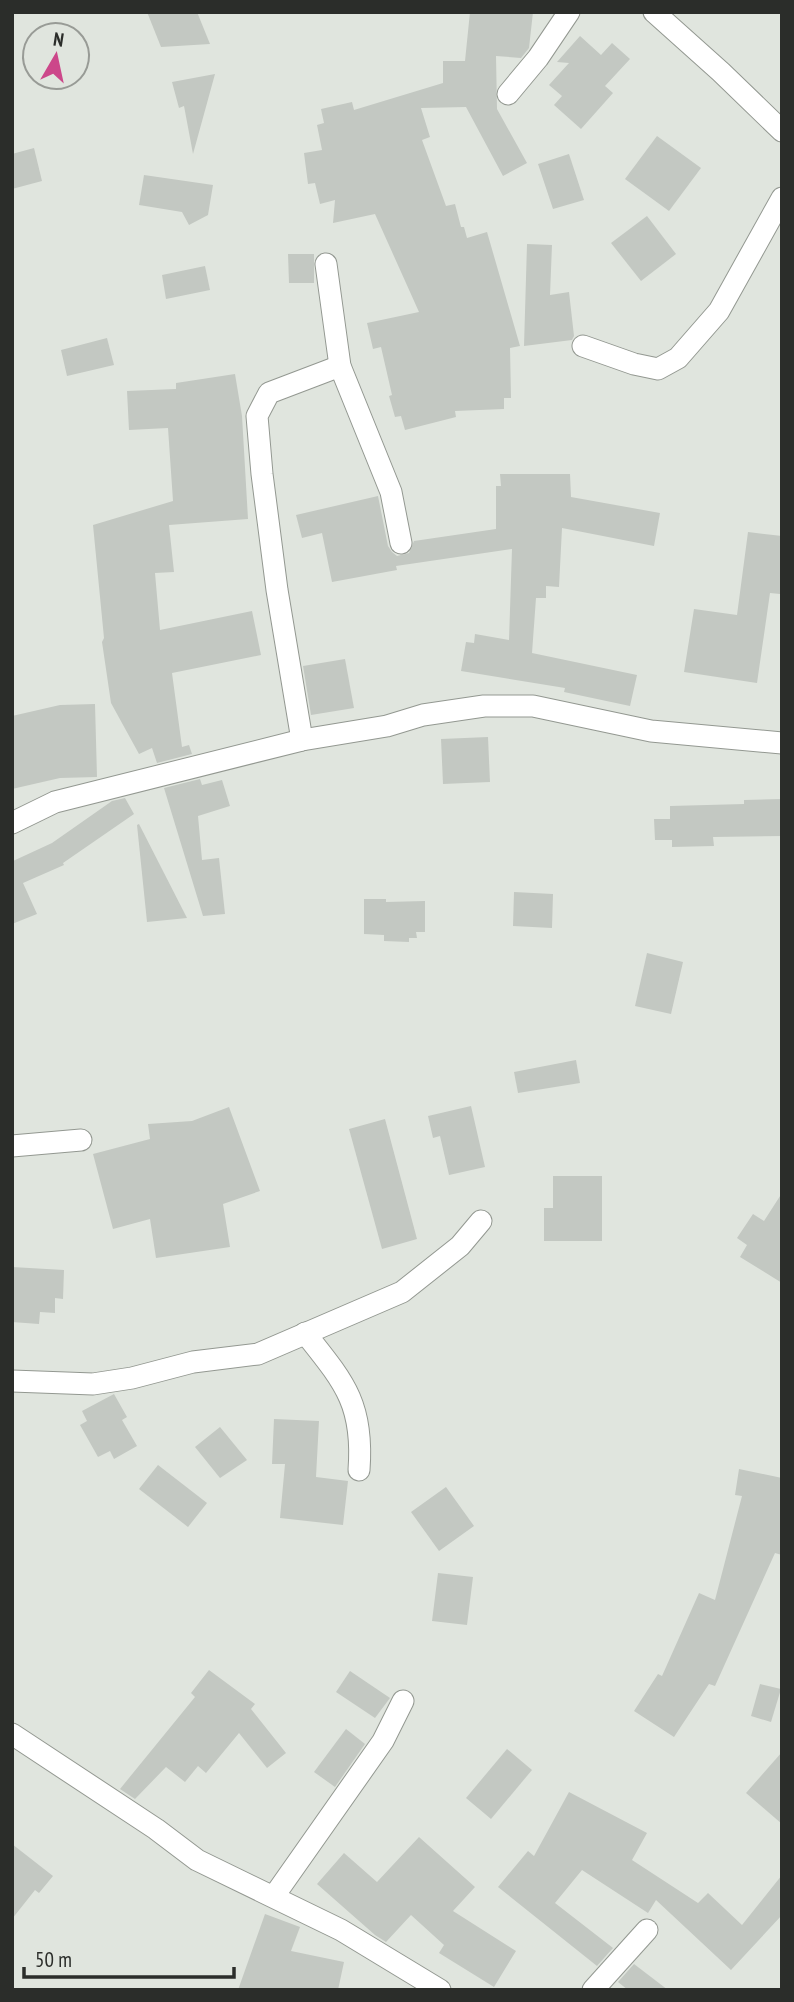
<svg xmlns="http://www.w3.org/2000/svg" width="794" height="2002" viewBox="0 0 794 2002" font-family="'PT Sans Narrow',sans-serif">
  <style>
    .building { fill: #c3c8c2 }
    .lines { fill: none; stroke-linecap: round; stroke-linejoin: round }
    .street-casing { stroke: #939891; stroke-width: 23 }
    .street { stroke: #fff; stroke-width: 21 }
  </style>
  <rect width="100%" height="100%" fill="#e0e5de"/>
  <g class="building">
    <path d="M 147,12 L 197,12 L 210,44 L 161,47 Z"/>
    <path d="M 470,12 L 533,12 L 529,48 L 521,58 L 496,56 L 497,109 L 527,163 L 503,176 L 466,107 L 421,108 L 430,137 L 422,140 L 446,206 L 455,204 L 461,227 L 464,227 L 467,238 L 487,232 L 520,346 L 510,348 L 511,398 L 504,398 L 504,409 L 455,411 L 456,417 L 405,430 L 401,416 L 395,417 L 389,396 L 392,395 L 381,347 L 373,349 L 367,323 L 419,312 L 375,214 L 333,223 L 335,200 L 320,204 L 315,183 L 308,184 L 304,153 L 322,150 L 317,125 L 324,123 L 321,109 L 352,102 L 354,110 L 443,83 L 443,61 L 465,61 Z"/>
    <path d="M 580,36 L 601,55 L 612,43 L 630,59 L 605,86 L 613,93 L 581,129 L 554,105 L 562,96 L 549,85 L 569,63 L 557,62 Z"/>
    <path d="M 215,74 L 193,154 L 184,106 L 179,108 L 172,82 Z"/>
    <path d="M 657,136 L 701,168 L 669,211 L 625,179 Z"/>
    <path d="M 34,148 L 42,181 L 12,189 L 12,154 Z"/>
    <path d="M 569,154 L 584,200 L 553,209 L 538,164 Z"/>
    <path d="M 144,175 L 213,185 L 208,215 L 189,225 L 182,212 L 139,205 Z"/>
    <path d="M 647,216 L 676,254 L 641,281 L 611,243 Z"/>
    <path d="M 527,244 L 552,245 L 550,295 L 569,292 L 574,336 L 572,340 L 524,346 Z"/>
    <path d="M 288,254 L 314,254 L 314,283 L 289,283 Z"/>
    <path d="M 205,266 L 210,290 L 166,299 L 162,275 Z"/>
    <path d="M 107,338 L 114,365 L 67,376 L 61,350 Z"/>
    <path d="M 235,374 L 242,416 L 248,519 L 169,525 L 174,572 L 155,573 L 160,630 L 252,611 L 261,655 L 172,673 L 182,747 L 189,745 L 192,754 L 157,763 L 152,748 L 139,754 L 111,703 L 102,642 L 104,638 L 93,525 L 173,501 L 168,428 L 129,430 L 127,391 L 176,389 L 176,383 Z"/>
    <path d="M 500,474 L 570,474 L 571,497 L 660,513 L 654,546 L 562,528 L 559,587 L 546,586 L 546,598 L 536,598 L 532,653 L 637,675 L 630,706 L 564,692 L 565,688 L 461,671 L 466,642 L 474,643 L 475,634 L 509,640 L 512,549 L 396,566 L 397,570 L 332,582 L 322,533 L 302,538 L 296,515 L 378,496 L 388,546 L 392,552 L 397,556 L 409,553 L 414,541 L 496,529 L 496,486 L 501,486 Z"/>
    <path d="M 748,532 L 782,536 L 780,594 L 770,593 L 757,683 L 684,672 L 694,609 L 737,615 Z"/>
    <path d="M 345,659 L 354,708 L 311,715 L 303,666 Z"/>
    <path d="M 95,704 L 97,777 L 60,778 L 12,789 L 12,716 L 60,705 Z"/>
    <path d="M 488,737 L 490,782 L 443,784 L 441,739 Z"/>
    <path d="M 200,779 L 202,785 L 222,780 L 230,806 L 198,816 L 202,860 L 219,858 L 225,914 L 203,916 L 164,788 Z"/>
    <path d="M 125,798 L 134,814 L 63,863 L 64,865 L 23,883 L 37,914 L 12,924 L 12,858 L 13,861 L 52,843 L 112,801 Z"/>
    <path d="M 782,799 L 782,836 L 713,837 L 714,846 L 672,847 L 672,840 L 655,840 L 654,819 L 670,819 L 670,806 L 744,804 L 744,800 Z"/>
    <path d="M 139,824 L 187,918 L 147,922 L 137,825 Z"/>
    <path d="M 514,892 L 553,894 L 552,928 L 513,926 Z"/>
    <path d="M 364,899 L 386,899 L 386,902 L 425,901 L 425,932 L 416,932 L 417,938 L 409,938 L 409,942 L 384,941 L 384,935 L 364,934 Z"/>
    <path d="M 647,953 L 683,962 L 671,1014 L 635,1006 Z"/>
    <path d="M 576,1060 L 580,1083 L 518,1093 L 514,1072 Z"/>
    <path d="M 471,1106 L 485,1167 L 449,1175 L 440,1136 L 433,1138 L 428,1116 Z"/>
    <path d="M 229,1107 L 260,1191 L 223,1204 L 230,1247 L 156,1258 L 150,1219 L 113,1229 L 93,1154 L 150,1139 L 148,1124 L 192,1121 Z"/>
    <path d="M 385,1119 L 417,1239 L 382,1249 L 349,1129 Z"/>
    <path d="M 553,1176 L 602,1176 L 602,1241 L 544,1241 L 544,1208 L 553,1208 Z"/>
    <path d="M 782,1193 L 782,1283 L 740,1257 L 747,1245 L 737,1238 L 753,1214 L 764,1221 Z"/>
    <path d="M 12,1267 L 64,1270 L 63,1299 L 55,1298 L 55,1313 L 40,1312 L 39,1324 L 12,1322 Z"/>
    <path d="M 114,1394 L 127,1417 L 122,1420 L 137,1446 L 114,1459 L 110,1451 L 98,1457 L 80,1425 L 87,1421 L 82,1411 Z"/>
    <path d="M 274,1419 L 319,1421 L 316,1477 L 348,1481 L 343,1525 L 280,1518 L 285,1464 L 272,1464 Z"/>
    <path d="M 220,1427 L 247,1460 L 220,1478 L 195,1447 Z"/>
    <path d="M 158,1465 L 207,1503 L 188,1527 L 139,1489 Z"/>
    <path d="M 739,1469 L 782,1478 L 782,1555 L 775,1553 L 715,1686 L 709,1684 L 674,1737 L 634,1711 L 658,1674 L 662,1676 L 699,1593 L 715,1600 L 742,1496 L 735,1495 Z"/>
    <path d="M 446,1487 L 474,1526 L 439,1551 L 411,1512 Z"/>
    <path d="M 438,1573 L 473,1577 L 467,1625 L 432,1621 Z"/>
    <path d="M 209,1670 L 255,1704 L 251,1709 L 286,1753 L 267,1768 L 239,1733 L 206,1773 L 198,1766 L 185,1782 L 166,1767 L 135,1799 L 120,1789 L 195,1697 L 191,1693 Z"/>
    <path d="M 350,1671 L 390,1698 L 375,1718 L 336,1692 Z"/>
    <path d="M 760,1684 L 781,1689 L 771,1722 L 751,1716 Z"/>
    <path d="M 346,1729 L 365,1744 L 335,1787 L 314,1772 Z"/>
    <path d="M 507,1749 L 532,1770 L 491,1819 L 466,1798 Z"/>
    <path d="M 782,1752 L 782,1824 L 746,1793 Z"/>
    <path d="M 569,1792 L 647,1833 L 632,1860 L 698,1903 L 708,1893 L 742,1925 L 782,1875 L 782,1915 L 731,1970 L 656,1900 L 648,1913 L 582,1870 L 555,1903 L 613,1948 L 597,1966 L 498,1887 L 528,1851 L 534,1856 Z"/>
    <path d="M 419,1837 L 475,1887 L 453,1911 L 516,1951 L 494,1987 L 439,1953 L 444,1945 L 411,1915 L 386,1942 L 375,1935 L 317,1884 L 344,1853 L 377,1882 Z"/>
    <path d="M 12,1844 L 53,1876 L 39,1893 L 35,1890 L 12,1919 Z"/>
    <path d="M 265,1914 L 300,1927 L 291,1951 L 344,1962 L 338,1990 L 238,1990 Z"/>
    <path d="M 634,1964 L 668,1990 L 628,1990 L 618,1982 Z"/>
  </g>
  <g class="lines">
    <defs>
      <g id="street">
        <path d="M 654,12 L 721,72 L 782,131"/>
        <path d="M 508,94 L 538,58 L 569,12"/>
        <path d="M 326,264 L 340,366 L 391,492 L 401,543"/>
        <path d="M 583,346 L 634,364 L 658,369 L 678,358 L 719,311 L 782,198"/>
        <path d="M 302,740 L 277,590 L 262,474 L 257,416 L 269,393 L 340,366"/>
        <path d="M 12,823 L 55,802 L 302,740 L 387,726 L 423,715 L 484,706 L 533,706 L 651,731 L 782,743"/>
        <path d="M 12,1146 L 81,1140"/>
        <path d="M 305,1333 C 344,1382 364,1404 359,1470"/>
        <path d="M 12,1381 L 93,1384 L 132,1378 L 193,1362 L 258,1354 L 402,1292 L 460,1246 L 481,1221"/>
        <path d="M 12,1734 L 156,1829 L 197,1860 L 341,1930 L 440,1990"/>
        <path d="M 274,1896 L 383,1741 L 403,1701"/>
        <path d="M 593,1990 L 647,1930"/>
      </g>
    </defs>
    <use href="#street" class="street-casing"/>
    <use href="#street" class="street"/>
  </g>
  <rect width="794" height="2002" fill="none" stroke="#2b2d2a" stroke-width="28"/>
  <g transform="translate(56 56) rotate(9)"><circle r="33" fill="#e0e5de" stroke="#989b96" stroke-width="2"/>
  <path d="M0-5L12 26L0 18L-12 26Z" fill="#cc478a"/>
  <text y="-10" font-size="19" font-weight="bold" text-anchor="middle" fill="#2b2d2a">N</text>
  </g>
  <path d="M24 1967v10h210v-10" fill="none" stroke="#2b2d2a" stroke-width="3.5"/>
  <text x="35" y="1967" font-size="21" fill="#2b2d2a" stroke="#e0e5de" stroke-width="5" paint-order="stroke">50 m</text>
</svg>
